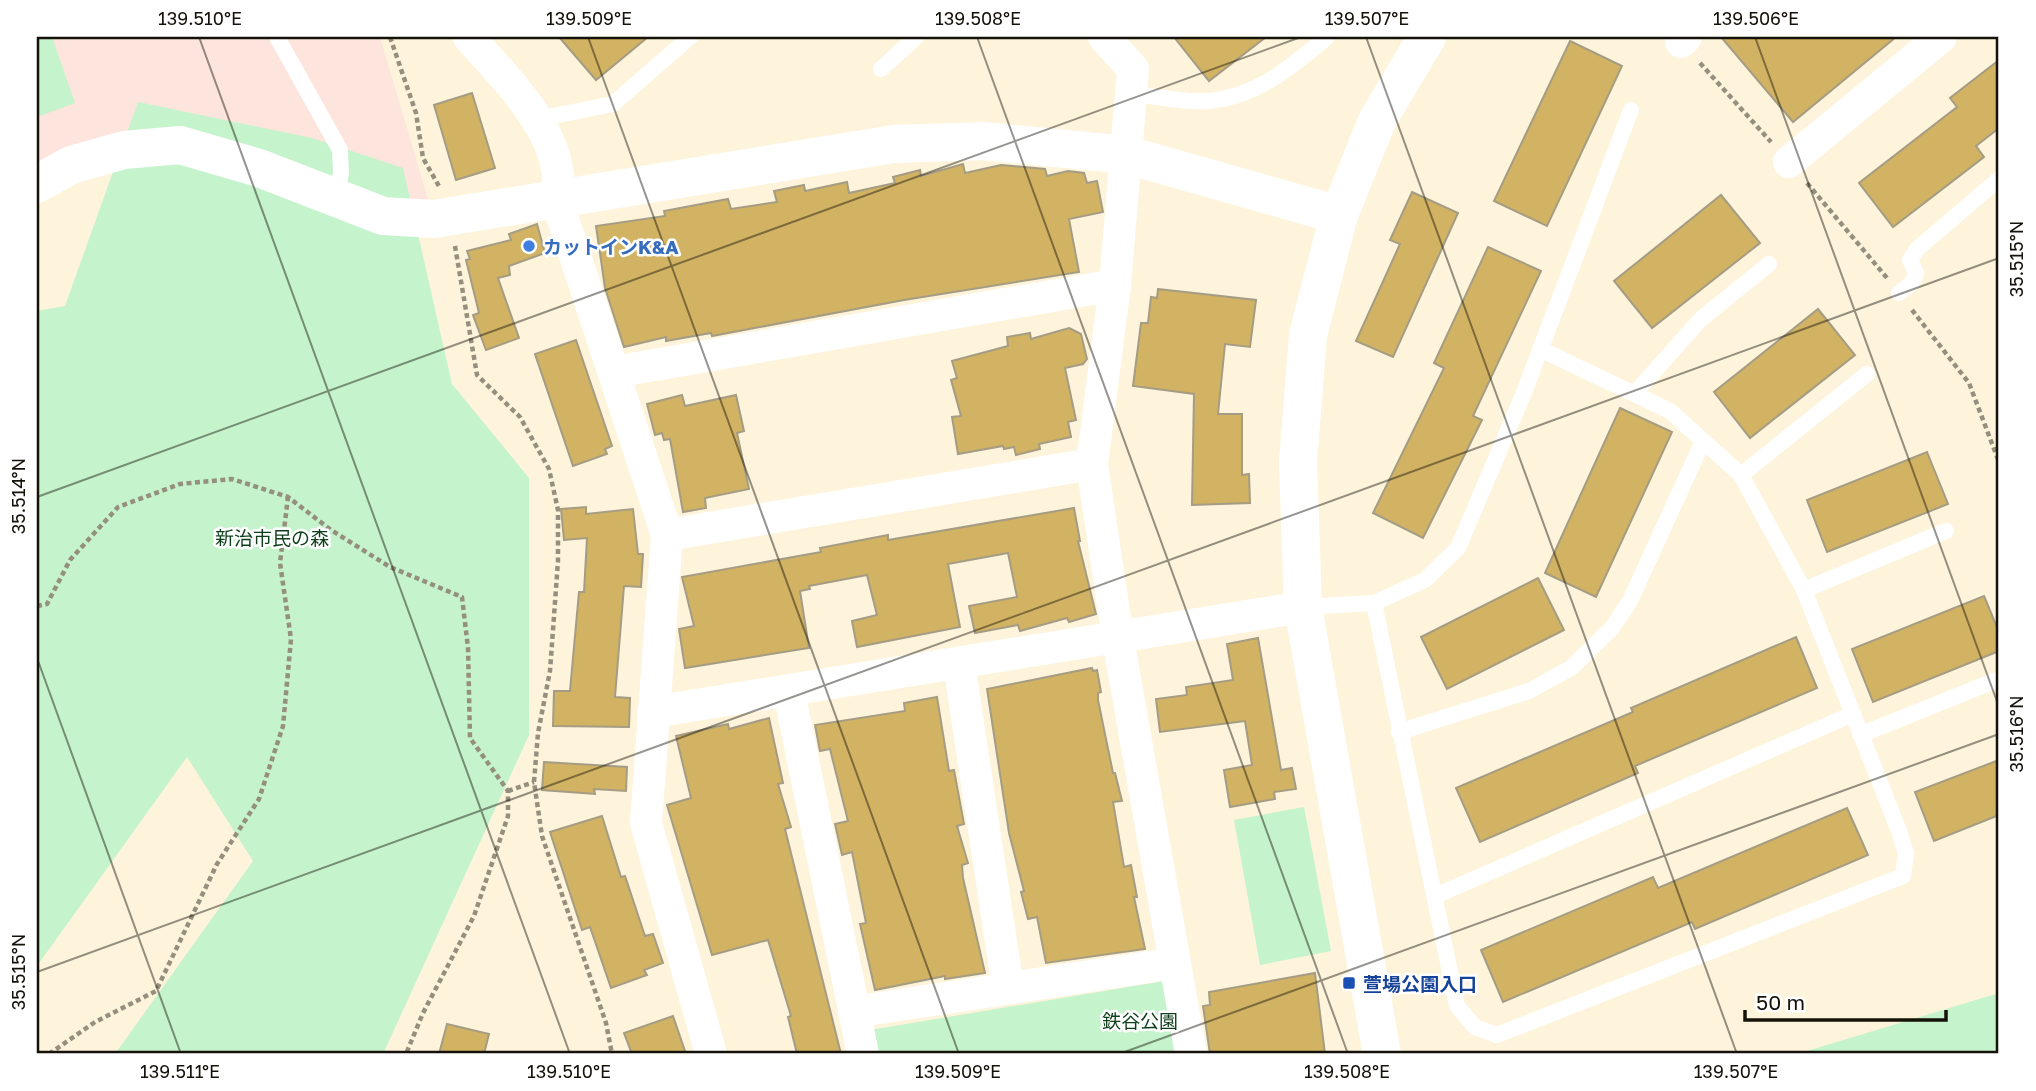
<svg xmlns="http://www.w3.org/2000/svg" width="2036" height="1091" viewBox="0 0 2036 1091" font-family="'Golos Text','Noto Sans JP',sans-serif">
  <style>
    .education { fill: #fde4dc }
    .green { fill: #c5f3cb }
    .building { fill: #d1b363; stroke: #a59c84; stroke-width: 2 }
    .lines { fill: none; stroke-linecap: round; stroke-linejoin: round }
    .path { stroke: #958f7d; stroke-width: 4.5; stroke-dasharray: 5 3.5; stroke-linecap: butt }
    .lane { stroke: #fff; stroke-width: 16 }
    .street { stroke: #fff; stroke-width: 32 }
    .secondary { stroke: #fff; stroke-width: 38 }
    .ticks { fill: none; stroke: #151209; stroke-width: 2; stroke-opacity: 0.45 }
    .shop-dot { fill: #3f7fe0; stroke: #fff; stroke-width: 2.5 }
    .transit-dot { fill: #1a4fb4; stroke: #fff; stroke-width: 2.5 }
    .labels { text-anchor: middle; dominant-baseline: central; stroke-width: 5; stroke-linejoin: round; paint-order: stroke }
    .shop-label { font-size: 19px; font-weight: bold; fill: #366cbe; stroke: #fff; text-anchor: start }
    .park-label { font-size: 19px; fill: #0d3f1a; stroke: #fff }
    .transit-label { font-size: 19px; font-weight: bold; fill: #164399; stroke: #fff; text-anchor: start }
    .neatline { fill: none; stroke: #151209; stroke-width: 2.5 }
    .ticks-label { font-size: 18px; text-anchor: middle; fill: #151209 }
  </style>
  <rect width="100%" height="100%" fill="#fdf4db"/>
  <path class="education" d="M 37,37 L 380,37 L 430,206 L 267,160 L 37,175 Z"/>
  <g class="green">
    <path d="M 37,37 L 52,37 L 75,103 L 37,117 Z"/>
    <path d="M 138,102 L 312,138 L 403,168 L 452,384 L 529,478 L 529,735 L 383,1054 L 115,1054 L 253,861 L 187,757 L 37,966 L 37,311 L 65,306 Z"/>
    <path d="M 1304,807 L 1331,951 L 1260,965 L 1234,820 Z"/>
    <path d="M 1170,980 L 1182,1054 L 875,1054 L 870,1030 Z"/>
    <path d="M 1999,993 L 1999,1054 L 1797,1054 Z"/>
  </g>
  <g class="building">
    <path d="M 559,37 L 648,37 L 596,80 Z"/>
    <path d="M 1174,37 L 1266,37 L 1209,81 Z"/>
    <path d="M 1721,37 L 1896,37 L 1793,122 Z"/>
    <path d="M 1570,41 L 1622,66 L 1547,226 L 1494,201 Z"/>
    <path d="M 1999,60 L 1999,128 L 1976,146 L 1984,157 L 1893,227 L 1859,183 L 1957,107 L 1950,98 Z"/>
    <path d="M 472,93 L 495,168 L 456,180 L 434,105 Z"/>
    <path d="M 963,164 L 965,173 L 1001,165 L 1045,169 L 1047,176 L 1068,171 L 1084,173 L 1087,183 L 1097,181 L 1103,212 L 1069,219 L 1079,272 L 904,300 L 712,336 L 711,333 L 666,341 L 666,337 L 624,347 L 605,288 L 596,226 L 665,216 L 664,211 L 728,199 L 731,209 L 777,202 L 774,191 L 804,185 L 805,191 L 847,182 L 849,193 L 895,183 L 893,177 L 920,170 L 921,176 Z"/>
    <path d="M 1412,192 L 1458,213 L 1393,357 L 1356,341 L 1400,244 L 1390,240 Z"/>
    <path d="M 1721,195 L 1760,243 L 1652,328 L 1614,281 Z"/>
    <path d="M 537,224 L 545,253 L 509,266 L 510,275 L 498,278 L 519,338 L 486,350 L 473,315 L 479,313 L 466,260 L 470,259 L 467,251 L 511,240 L 509,234 Z"/>
    <path d="M 1488,247 L 1541,271 L 1473,416 L 1482,420 L 1423,538 L 1373,513 L 1444,368 L 1434,363 Z"/>
    <path d="M 1158,289 L 1256,300 L 1250,347 L 1225,344 L 1218,414 L 1242,414 L 1242,475 L 1249,474 L 1250,503 L 1192,505 L 1194,394 L 1133,386 L 1141,323 L 1148,323 L 1151,297 L 1157,298 Z"/>
    <path d="M 1818,309 L 1855,355 L 1750,438 L 1714,392 Z"/>
    <path d="M 1069,328 L 1081,334 L 1087,359 L 1083,364 L 1065,368 L 1076,420 L 1068,422 L 1071,437 L 1039,444 L 1040,449 L 1016,455 L 1014,447 L 1004,449 L 1003,446 L 958,454 L 952,417 L 961,416 L 951,380 L 957,378 L 952,361 L 1008,346 L 1007,337 L 1030,333 L 1031,339 Z"/>
    <path d="M 576,340 L 612,446 L 605,449 L 607,454 L 573,466 L 535,354 Z"/>
    <path d="M 682,395 L 685,406 L 736,395 L 744,431 L 737,433 L 749,489 L 705,498 L 706,508 L 683,512 L 670,439 L 664,440 L 662,433 L 655,435 L 647,404 Z"/>
    <path d="M 1620,408 L 1672,432 L 1596,597 L 1545,573 Z"/>
    <path d="M 1927,452 L 1948,504 L 1827,552 L 1807,500 Z"/>
    <path d="M 586,507 L 586,514 L 633,509 L 638,554 L 643,554 L 641,587 L 624,586 L 615,697 L 630,698 L 629,727 L 553,726 L 554,691 L 570,691 L 579,592 L 584,592 L 587,538 L 564,540 L 561,509 Z"/>
    <path d="M 1074,508 L 1080,541 L 1078,541 L 1096,614 L 1069,622 L 1067,618 L 1020,631 L 1018,625 L 975,633 L 969,606 L 1017,597 L 1008,553 L 948,564 L 960,627 L 857,647 L 852,621 L 877,615 L 867,575 L 809,586 L 810,589 L 800,591 L 809,648 L 685,668 L 679,629 L 694,626 L 682,577 L 821,552 L 820,548 L 888,535 L 888,540 Z"/>
    <path d="M 1538,578 L 1564,630 L 1447,689 L 1421,637 Z"/>
    <path d="M 1984,596 L 1999,632 L 1999,651 L 1873,702 L 1852,649 Z"/>
    <path d="M 1796,637 L 1817,688 L 1635,766 L 1638,773 L 1480,842 L 1456,788 L 1633,712 L 1631,708 Z"/>
    <path d="M 1258,638 L 1281,770 L 1292,768 L 1296,789 L 1274,792 L 1275,799 L 1230,807 L 1224,770 L 1252,765 L 1245,721 L 1160,732 L 1156,699 L 1187,695 L 1186,687 L 1233,680 L 1227,644 Z"/>
    <path d="M 1092,668 L 1093,671 L 1097,670 L 1101,692 L 1098,693 L 1098,700 L 1113,773 L 1115,773 L 1122,801 L 1113,802 L 1124,867 L 1131,865 L 1137,897 L 1134,897 L 1145,949 L 1046,963 L 1037,917 L 1028,919 L 1021,892 L 1024,891 L 1009,833 L 987,689 Z"/>
    <path d="M 937,697 L 949,771 L 954,770 L 964,824 L 957,826 L 968,863 L 962,865 L 963,878 L 985,973 L 945,979 L 945,976 L 875,990 L 860,924 L 866,923 L 852,852 L 842,855 L 835,824 L 848,821 L 830,749 L 820,751 L 815,725 L 905,711 L 904,703 Z"/>
    <path d="M 769,718 L 783,783 L 778,784 L 791,827 L 785,829 L 841,1054 L 797,1054 L 788,1017 L 791,1016 L 768,940 L 712,955 L 667,805 L 691,798 L 676,736 L 728,724 L 729,729 Z"/>
    <path d="M 1999,760 L 1999,815 L 1934,841 L 1915,792 Z"/>
    <path d="M 544,762 L 627,767 L 626,791 L 594,789 L 595,794 L 542,790 Z"/>
    <path d="M 1847,808 L 1868,855 L 1695,929 L 1692,922 L 1503,1002 L 1481,950 L 1653,877 L 1658,888 Z"/>
    <path d="M 602,816 L 621,877 L 625,876 L 645,936 L 653,934 L 663,963 L 644,970 L 647,975 L 611,988 L 590,927 L 582,930 L 550,832 Z"/>
    <path d="M 1315,973 L 1325,1054 L 1210,1054 L 1203,1006 L 1210,1005 L 1209,992 Z"/>
    <path d="M 673,1016 L 686,1054 L 632,1054 L 624,1033 Z"/>
    <path d="M 447,1024 L 489,1034 L 484,1054 L 439,1054 Z"/>
  </g>
  <g class="lines">
    <g class="path">
      <path d="M 390,37 L 416,113 L 423,158 L 440,188"/>
      <path d="M 1700,63 L 1771,142"/>
      <path d="M 1807,183 L 1887,278"/>
      <path d="M 455,246 L 477,375 L 520,417 L 549,469 L 558,510 L 558,561 L 550,671 L 538,733 L 534,782 L 542,836 L 606,1023 L 612,1054"/>
      <path d="M 1912,310 L 1969,383 L 1999,462"/>
      <path d="M 37,606 L 47,604 L 70,560 L 118,507 L 180,484 L 232,479 L 288,497 L 331,530 L 390,567 L 462,597 L 468,648 L 470,738 L 508,791 L 508,816 L 474,916 L 423,1013 L 406,1054"/>
      <path d="M 508,791 L 534,782"/>
      <path d="M 49,1054 L 95,1022 L 156,991 L 217,864 L 259,799 L 283,726 L 291,639 L 280,563 L 288,497"/>
    </g>
    <g class="lane">
      <path d="M 277,37 L 340,150 L 341,173 L 336,196"/>
      <path d="M 881,69 L 916,37"/>
      <path d="M 1132,94 C 1156,96 1184,103 1208,101 C 1257,97 1291,67 1327,37"/>
      <path d="M 538,119 L 613,104 L 690,37"/>
      <path d="M 1899,293 L 1912,283 L 1916,273 L 1910,260 L 1917,249 L 1999,179"/>
      <path d="M 1635,393 L 1701,319 L 1769,264"/>
      <path d="M 1741,475 L 1867,374"/>
      <path d="M 1804,590 L 1946,531"/>
      <path d="M 1374,603 L 1457,1006 L 1475,1027 L 1497,1035 L 1903,876 L 1906,853 L 1899,831 L 1804,590 L 1741,475 L 1670,411 L 1540,349"/>
      <path d="M 1303,607 L 1374,603 L 1425,580 L 1458,548 L 1525,390 L 1631,110"/>
      <path d="M 1399,732 L 1529,691 L 1571,668 L 1612,628 L 1630,601 L 1703,441"/>
      <path d="M 1860,735 L 1999,679"/>
      <path d="M 1435,896 L 1853,714"/>
    </g>
    <g class="street">
      <path d="M 469,37 C 507,81 569,137 557,201 L 667,535 L 646,823 L 711,1054"/>
      <path d="M 1104,37 L 1133,69 L 1115,285 L 1092,464 L 1118,639 L 1191,1054"/>
      <path d="M 1681,42 L 1686,37"/>
      <path d="M 1789,162 L 1941,37"/>
      <path d="M 614,372 L 1115,285"/>
      <path d="M 667,535 L 1092,464"/>
      <path d="M 959,664 L 1008,988"/>
      <path d="M 789,692 L 863,1054"/>
      <path d="M 653,712 L 1303,607"/>
      <path d="M 854,1012 L 1175,963"/>
    </g>
    <g class="secondary">
      <path d="M 37,184 L 71,165 L 124,150 L 180,145 L 259,168 L 383,216 L 434,219 L 894,144 L 983,141 L 1127,155 L 1339,215"/>
      <path d="M 1382,1054 L 1303,607 L 1298,462 L 1308,335 L 1339,215 L 1377,121 L 1427,37"/>
    </g>
  </g>
  <path class="ticks" d="M 199,37 L 570,1054M 588,37 L 959,1054M 977,37 L 1348,1054M 1366,37 L 1737,1054M 1755,37 L 1999,707M 37,497 L 1301,37M 37,658 L 181,1054M 37,972 L 1999,258M 1119,1054 L 1999,734"/>
  <circle class="shop-dot" cx="529" cy="246" r="7"/>
  <rect class="transit-dot" x="1342" y="976" width="14" height="14" rx="3.5"/>
  <g class="labels">
    <g class="shop-label">
      <text x="543" y="246">カットインK&amp;A</text>
    </g>
    <g class="park-label">
      <text x="272" y="537">新治市民の森</text>
      <text x="1140" y="1020">鉄谷公園</text>
    </g>
    <g class="transit-label">
      <text x="1363" y="983">萱場公園入口</text>
    </g>
  </g>
  <rect width="2036" height="1091" fill="none" stroke="#ffffff" stroke-width="77"/>
  <path d="M1745 1010v10h201v-10" fill="none" stroke="#151209" stroke-width="3.5"/>
  <text x="1756" y="1010" font-size="21" fill="#151209" stroke="#ffffff" stroke-width="5" paint-order="stroke">50 m</text>
  <rect x="38" y="38" width="1959" height="1014" class="neatline"/>
  <g class="ticks-label">
    <text x="200" y="25">139.510°E</text>
    <text x="589" y="25">139.509°E</text>
    <text x="978" y="25">139.508°E</text>
    <text x="1367" y="25">139.507°E</text>
    <text x="1756" y="25">139.506°E</text>
    <text transform="translate(2017 259) rotate(-90)" y="6">35.515°N</text>
    <text transform="translate(19 496) rotate(-90)" y="6">35.514°N</text>
    <text transform="translate(2017 734) rotate(-90)" y="6">35.516°N</text>
    <text transform="translate(19 972) rotate(-90)" y="6">35.515°N</text>
    <text x="180" y="1078">139.511°E</text>
    <text x="569" y="1078">139.510°E</text>
    <text x="958" y="1078">139.509°E</text>
    <text x="1347" y="1078">139.508°E</text>
    <text x="1736" y="1078">139.507°E</text>
  </g>
</svg>
